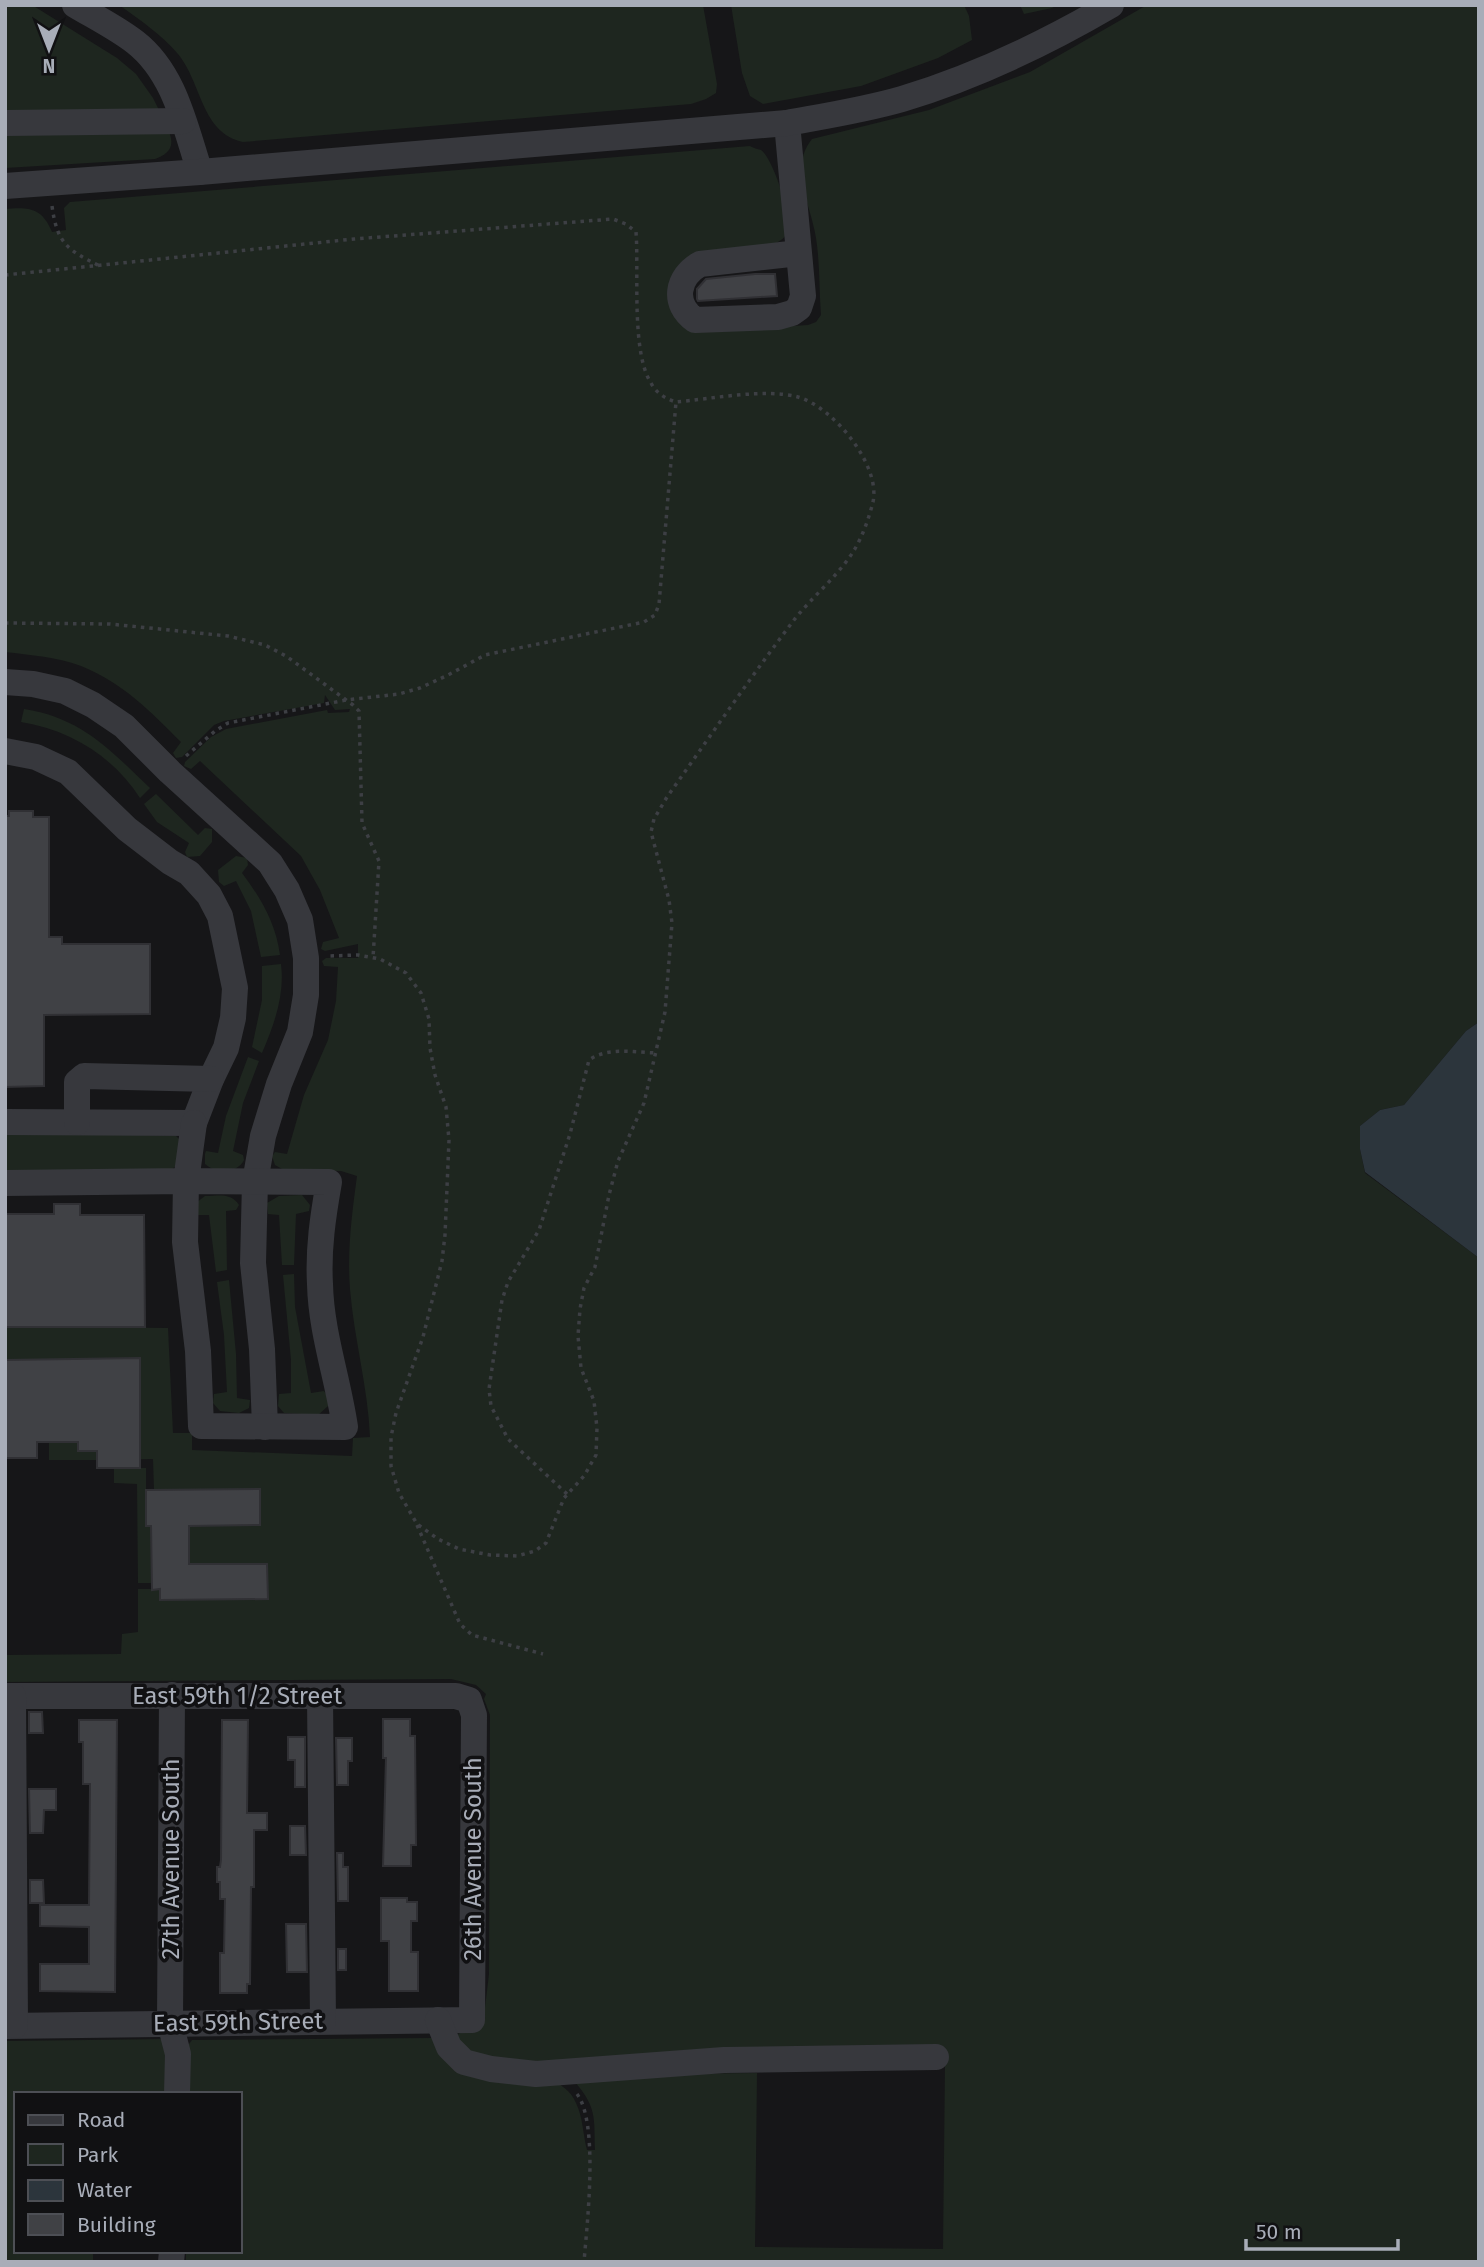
<svg xmlns="http://www.w3.org/2000/svg" width="1484" height="2267" viewBox="0 0 1484 2267" font-family="'Fira Sans',sans-serif">
  <style>
    .green { fill: #1e261f; fill-rule: evenodd }
    .water { fill: #2c353c }
    .building { fill: #404145; stroke: #303034; stroke-width: 2 }
    .lines { fill: none; stroke-linecap: round; stroke-linejoin: round }
    .path { stroke: #3d3f44; stroke-width: 3.5; stroke-dasharray: 3.5 5; stroke-linecap: butt }
    .minor { stroke: #37383d; stroke-width: 26 }
    .labels { text-anchor: middle; dominant-baseline: central; stroke-width: 7; stroke-linejoin: round; paint-order: stroke }
    .street-label { font-size: 24px; fill: #a8adb8; stroke: #111113 }
  </style>
  <rect width="100%" height="100%" fill="#161618"/>
  <g class="green">
    <path d="M 5,5 L 32,5 L 117,58 L 136,74 L 153,98 L 160,112 L 5,118 Z"/>
    <path d="M 119,5 L 703,5 L 717,84 L 716,93 L 706,99 L 691,104 L 243,142 C 201,133 202,83 178,54 C 161,34 140,20 119,5 Z"/>
    <path d="M 731,5 L 964,5 L 969,16 L 972,40 L 938,58 L 861,86 L 763,104 L 750,96 L 742,73 Z"/>
    <path d="M 1020,5 L 1057,5 L 1052,8 L 1024,14 Z"/>
    <path d="M 1147,5 L 1479,5 L 1479,1022 L 1466,1031 L 1404,1105 L 1380,1110 L 1360,1126 L 1360,1149 L 1365,1173 L 1479,1258 L 1479,2262 L 186,2262 L 186,2251 L 240,2251 L 240,2094 L 186,2094 L 186,2048 L 192,2040 L 432,2038 C 446,2046 449,2061 469,2068 C 500,2080 560,2065 576,2103 C 583,2117 583,2135 587,2150 L 595,2150 C 594,2117 597,2108 575,2082 L 579,2075 L 757,2073 L 755,2247 L 943,2249 L 945,2064 L 944,2053 L 939,2050 C 811,2044 677,2058 550,2067 C 517,2067 469,2070 450,2039 L 472,2026 L 484,2016 L 489,1974 L 490,1715 L 484,1699 L 486,1694 L 476,1685 L 451,1679 L 5,1682 L 5,1655 L 121,1654 L 122,1634 L 138,1632 L 138,1589 L 160,1589 L 160,1600 L 268,1598 L 267,1564 L 161,1565 L 160,1526 L 260,1525 L 260,1490 L 154,1490 L 153,1459 L 105,1460 L 105,1442 L 140,1441 L 139,1412 L 107,1412 L 107,1389 L 140,1389 L 140,1358 L 5,1360 L 5,1327 L 51,1327 L 52,1314 L 77,1314 L 77,1327 L 168,1328 L 173,1433 L 192,1433 L 192,1450 L 352,1456 L 353,1438 L 370,1437 C 368,1387 354,1339 350,1289 C 347,1251 352,1213 357,1176 L 341,1171 L 284,1170 L 275,1165 L 272,1156 L 275,1152 L 287,1154 L 304,1095 L 328,1040 L 336,1001 L 338,967 L 324,966 L 322,961 L 326,958 L 358,958 L 358,944 L 325,951 L 321,949 L 323,942 L 339,938 L 320,890 L 301,856 L 200,761 L 191,769 L 184,766 L 185,762 L 211,737 L 226,729 L 327,710 L 328,713 L 349,712 L 350,709 L 335,710 L 325,695 L 324,703 L 224,721 L 214,725 L 182,757 L 176,758 L 173,753 L 181,742 C 151,712 122,682 81,666 C 58,657 30,655 5,652 L 5,209 C 30,207 42,208 52,232 L 66,230 L 64,208 L 70,202 L 750,146 C 751,147 760,150 761,150 C 773,158 791,215 788,230 C 786,238 780,241 773,245 L 688,258 L 678,267 L 673,279 L 675,316 L 685,328 L 697,332 L 808,325 L 816,322 L 821,315 C 819,290 820,263 816,238 C 811,204 788,169 812,139 L 929,110 L 1030,72 ZM 170,1536 L 189,1536 L 189,1553 L 170,1553 Z"/>
    <path d="M 5,127 L 169,132 C 175,146 169,154 155,159 L 5,168 Z"/>
    <path d="M 24,709 C 82,718 110,750 150,788 L 140,798 C 113,756 70,730 21,722 Z"/>
    <path d="M 156,794 L 198,835 L 205,828 L 212,829 L 212,842 L 200,856 L 187,857 L 185,852 L 189,843 L 157,822 L 144,804 Z"/>
    <path d="M 236,856 L 247,858 L 248,865 L 242,873 C 261,898 276,924 280,955 L 261,957 L 251,911 L 236,881 L 224,886 L 219,882 L 218,870 Z"/>
    <path d="M 281,964 C 285,995 274,1025 262,1053 L 252,1047 L 262,1000 L 262,966 Z"/>
    <path d="M 248,1057 L 259,1061 L 243,1103 L 233,1151 L 243,1155 L 244,1160 C 237,1174 216,1174 205,1164 L 205,1154 L 206,1151 L 218,1153 L 226,1116 Z"/>
    <path d="M 5,1131 L 176,1136 L 180,1140 L 176,1166 L 172,1169 L 5,1173 Z"/>
    <path d="M 302,1195 L 310,1205 L 309,1211 L 296,1214 L 294,1265 L 282,1265 L 279,1215 L 268,1214 L 267,1203 L 279,1196 Z"/>
    <path d="M 205,1196 C 218,1196 231,1192 239,1205 L 236,1210 L 226,1211 L 227,1270 L 216,1272 L 209,1215 L 197,1215 L 197,1202 Z"/>
    <path d="M 294,1274 L 295,1307 L 311,1393 L 324,1391 L 328,1397 L 328,1406 L 318,1415 L 284,1413 L 278,1406 L 279,1394 L 291,1393 L 291,1360 L 283,1275 Z"/>
    <path d="M 229,1280 L 236,1354 L 237,1398 L 250,1400 L 249,1408 L 239,1413 L 220,1411 L 213,1403 L 214,1394 L 227,1392 L 224,1335 L 217,1282 Z"/>
    <path d="M 49,1442 L 78,1442 L 78,1451 L 96,1451 L 97,1460 L 49,1460 Z"/>
    <path d="M 114,1468 L 146,1468 L 146,1525 L 151,1526 L 151,1583 L 138,1583 L 137,1484 L 114,1483 Z"/>
    <path d="M 170,2039 L 172,2094 L 16,2094 L 16,2251 L 93,2251 L 93,2262 L 5,2262 L 5,2041 Z"/>
  </g>
  <path class="water" d="M 1479,1022 L 1479,1258 L 1365,1172 L 1360,1149 L 1360,1126 L 1380,1110 L 1404,1105 L 1466,1031 Z"/>
  <g class="building">
    <path d="M 755,274 L 775,274 L 777,296 L 698,301 L 697,299 L 697,289 L 706,279 Z"/>
    <path d="M 9,811 L 33,811 L 33,817 L 49,817 L 49,937 L 62,937 L 62,944 L 150,944 L 150,1014 L 44,1015 L 44,1086 L 5,1087 L 5,816 L 9,816 Z"/>
    <path d="M 54,1204 L 80,1204 L 80,1215 L 144,1215 L 145,1327 L 5,1327 L 5,1214 L 54,1214 Z"/>
    <path d="M 140,1358 L 140,1468 L 97,1468 L 97,1451 L 78,1451 L 78,1442 L 37,1442 L 37,1458 L 5,1458 L 5,1360 Z"/>
    <path d="M 260,1489 L 260,1525 L 189,1526 L 189,1564 L 267,1564 L 268,1599 L 160,1600 L 160,1589 L 152,1590 L 151,1526 L 146,1526 L 146,1490 Z"/>
    <path d="M 29,1712 L 42,1712 L 43,1733 L 29,1733 Z"/>
    <path d="M 383,1719 L 410,1719 L 410,1736 L 415,1736 L 416,1845 L 411,1845 L 411,1866 L 383,1866 L 386,1758 L 383,1758 Z"/>
    <path d="M 79,1720 L 117,1720 L 115,1992 L 40,1991 L 40,1964 L 89,1964 L 89,1927 L 40,1926 L 40,1905 L 89,1905 L 90,1784 L 83,1784 L 83,1742 L 79,1742 Z"/>
    <path d="M 222,1720 L 248,1720 L 247,1813 L 267,1813 L 267,1830 L 254,1830 L 254,1887 L 251,1887 L 250,1984 L 247,1984 L 247,1993 L 220,1993 L 220,1953 L 224,1953 L 225,1899 L 220,1899 L 220,1882 L 217,1882 L 217,1867 L 220,1867 L 221,1860 Z"/>
    <path d="M 288,1737 L 305,1737 L 305,1787 L 295,1787 L 295,1760 L 288,1760 Z"/>
    <path d="M 336,1738 L 352,1738 L 352,1761 L 348,1761 L 348,1785 L 337,1785 Z"/>
    <path d="M 29,1789 L 56,1789 L 56,1810 L 44,1810 L 43,1833 L 30,1833 Z"/>
    <path d="M 290,1826 L 305,1826 L 306,1855 L 290,1855 Z"/>
    <path d="M 337,1853 L 343,1853 L 343,1867 L 348,1867 L 348,1901 L 338,1901 Z"/>
    <path d="M 30,1880 L 43,1880 L 44,1903 L 30,1903 Z"/>
    <path d="M 381,1898 L 407,1898 L 407,1902 L 417,1902 L 417,1921 L 411,1921 L 411,1952 L 418,1952 L 418,1991 L 389,1991 L 389,1941 L 381,1941 Z"/>
    <path d="M 286,1924 L 306,1924 L 307,1972 L 287,1972 Z"/>
    <rect x="338" y="1949" width="8" height="21"/>
  </g>
  <g class="lines">
    <g class="path">
      <path d="M 52,206 C 57,243 67,250 100,266"/>
      <path d="M 5,275 L 354,239 L 613,219 L 626,224 L 636,232 C 639,271 631,352 651,383 C 656,393 666,399 676,402 C 710,399 766,388 798,397 C 833,407 881,465 873,502 C 869,518 862,538 853,552 C 837,577 812,597 794,620 C 750,678 709,738 667,797 L 654,819 L 651,832 L 669,900 L 672,923 L 665,1012 L 644,1103 L 618,1161 L 609,1195 L 595,1267 L 584,1288 L 580,1309 L 578,1336 L 581,1368 L 594,1401 L 597,1428 L 596,1455 L 584,1476 L 564,1498 L 546,1543 L 535,1551 L 517,1556 L 490,1555 L 459,1549 L 438,1539 L 417,1524 L 399,1493 L 391,1466 L 391,1437 L 396,1413 L 423,1337 L 442,1261 L 445,1235 L 449,1140 L 446,1107 L 435,1075 L 430,1048 L 429,1019 L 421,993 L 406,973 L 380,959 L 358,955 L 329,956"/>
      <path d="M 5,623 L 110,624 L 228,636 L 265,645 L 286,656 L 353,705 L 359,711 L 362,823 L 379,861 L 373,958"/>
      <path d="M 186,756 L 215,731 L 228,723 L 346,700 L 399,694 L 420,688 L 448,675 L 485,655 L 644,622 L 655,615 L 659,604 L 676,402"/>
      <path d="M 567,1494 L 508,1439 L 491,1406 L 489,1389 L 502,1300 L 508,1282 L 539,1230 L 570,1134 L 589,1060 C 607,1047 634,1052 656,1053"/>
      <path d="M 417,1525 L 460,1624 L 472,1635 L 543,1654"/>
      <path d="M 577,2094 C 599,2123 587,2224 584,2262"/>
    </g>
    <g class="minor">
      <path d="M 75,5 C 95,17 117,28 135,42 C 175,73 185,127 200,172"/>
      <path d="M 5,123 L 183,121"/>
      <path d="M 787,123 L 803,296 L 799,308 L 792,313 L 778,317 L 695,320 C 672,304 677,277 700,264 L 799,253"/>
      <path d="M 5,186 L 200,172 L 787,123 C 825,116 864,110 902,99 C 975,77 1046,43 1111,5"/>
      <path d="M 5,682 L 33,684 L 65,691 L 93,705 L 124,726 L 170,772 L 270,863 L 287,890 L 300,920 L 306,958 L 306,995 L 300,1032 L 279,1084 L 263,1136 L 255,1182 L 253,1263 L 262,1349 L 265,1427"/>
      <path d="M 5,751 L 36,757 L 68,772 L 127,829 L 170,862 L 189,873 L 209,895 L 220,916 L 235,988 L 233,1018 L 226,1048 L 211,1079 L 194,1123 L 5,1122"/>
      <path d="M 77,1122 L 77,1082 L 84,1076 L 211,1079"/>
      <path d="M 5,1183 L 186,1181 L 329,1182 C 323,1216 318,1249 320,1284 C 321,1332 338,1379 345,1427 L 201,1426 L 198,1351 L 185,1242 L 186,1181 L 194,1123"/>
      <path d="M 172,1695 L 170,2023 L 178,2054 L 177,2094"/>
      <path d="M 5,1696 L 456,1696 L 469,1700 L 474,1715 L 472,2020 L 5,2026"/>
      <path d="M 13,1696 L 15,2025"/>
      <path d="M 320,1696 L 323,2021"/>
      <path d="M 438,2020 L 449,2047 L 464,2062 L 491,2069 L 536,2074 L 724,2060 L 936,2057"/>
      <path d="M 171,2262 L 172,2251"/>
    </g>
  </g>
  <g class="labels">
    <g class="street-label">
      <text x="237" y="1696">East 59th 1/2 Street</text>
      <text transform="translate(171 1859) rotate(-90)">27th Avenue South</text>
      <text transform="translate(473 1859) rotate(-90)">26th Avenue South</text>
      <text transform="translate(238 2022) rotate(-1)">East 59th Street</text>
    </g>
  </g>
  <rect width="1484" height="2267" fill="none" stroke="#a8adb8" stroke-width="14"/>
  <rect x="14" y="2092" width="228" height="161" fill="#111113" stroke="#4d4f55" stroke-width="2"/>
  <rect x="28" y="2115" width="35" height="10" fill="#37383d" stroke="#4d4f55" stroke-width="2"/>
  <text x="77" y="2127" font-size="21" fill="#a8adb8">Road</text>
  <rect x="28" y="2144" width="35" height="21" fill="#1e261f" stroke="#4d4f55" stroke-width="2"/>
  <text x="77" y="2162" font-size="21" fill="#a8adb8">Park</text>
  <rect x="28" y="2180" width="35" height="21" fill="#2c353c" stroke="#4d4f55" stroke-width="2"/>
  <text x="77" y="2197" font-size="21" fill="#a8adb8">Water</text>
  <rect x="28" y="2214" width="35" height="21" fill="#404145" stroke="#4d4f55" stroke-width="2"/>
  <text x="77" y="2232" font-size="21" fill="#a8adb8">Building</text>
  <g transform="translate(49 49) rotate(180)" stroke="#111113" stroke-width="5" paint-order="stroke">
  <path d="M0-5L12 26L0 18L-12 26Z" fill="#a8adb8"/>
  <text y="-10" font-size="19" font-weight="bold" text-anchor="middle" fill="#a8adb8">N</text>
  </g>
  <path d="M1246 2239v10h152v-10" fill="none" stroke="#a8adb8" stroke-width="3.5"/>
  <text x="1256" y="2239" font-size="21" fill="#a8adb8" stroke="#111113" stroke-width="5" paint-order="stroke">50 m</text>
</svg>
